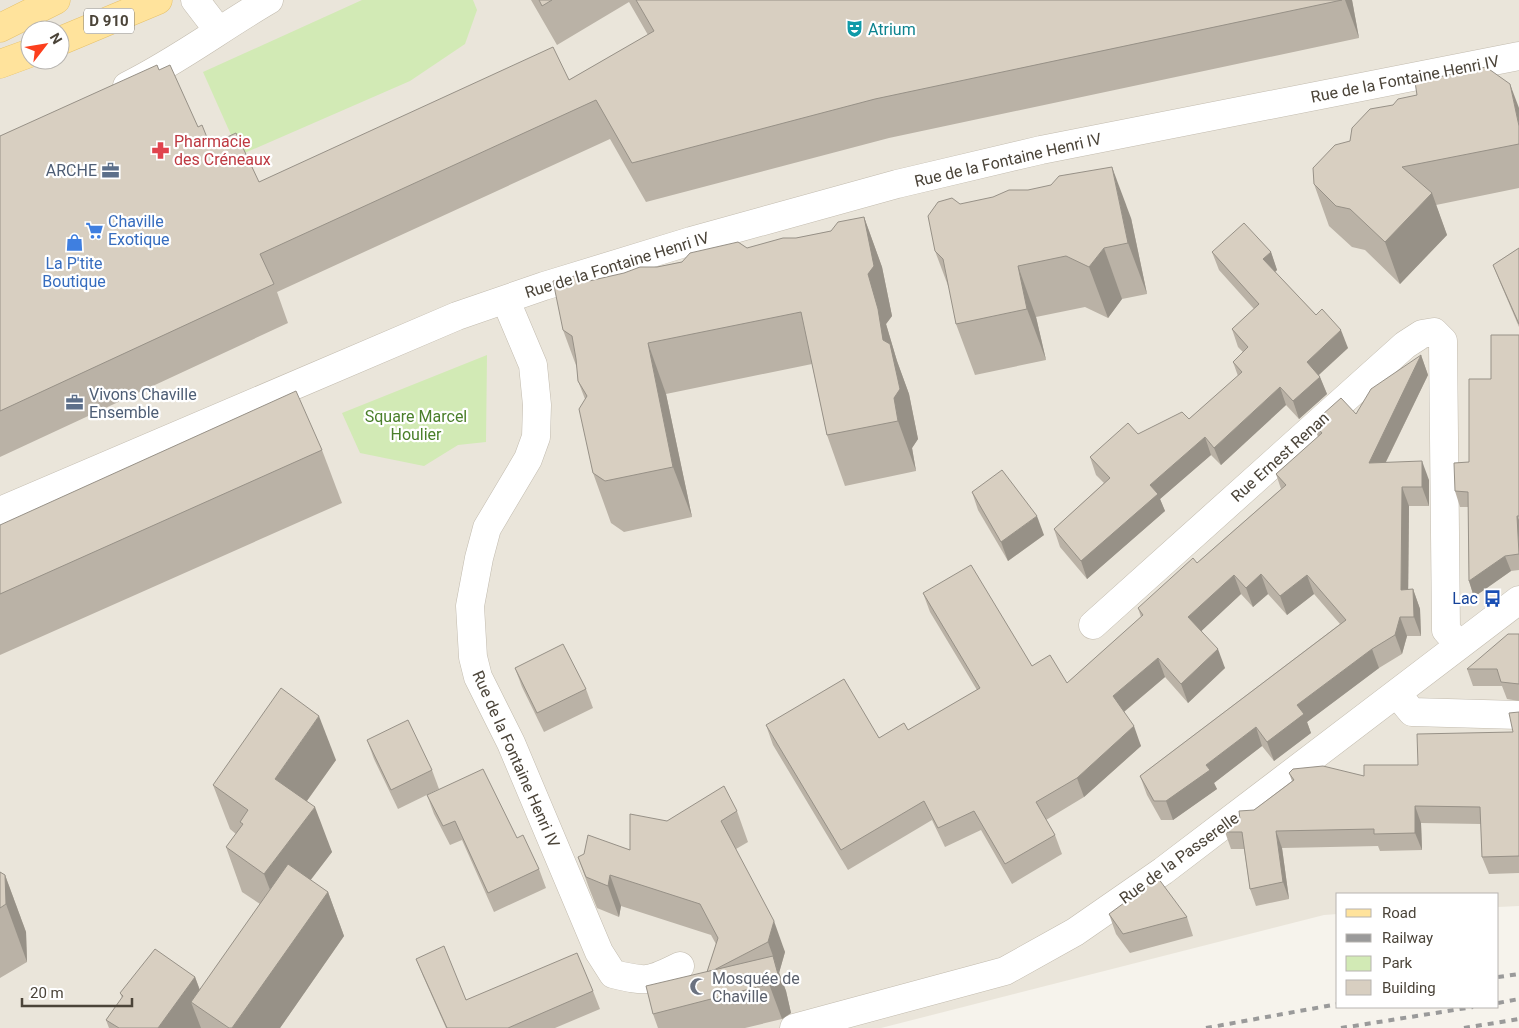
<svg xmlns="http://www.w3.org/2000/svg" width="1519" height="1028" viewBox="0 0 1519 1028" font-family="Roboto,sans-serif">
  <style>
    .residential { fill: #eae5da; fill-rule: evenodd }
    .green { fill: #d2eab5 }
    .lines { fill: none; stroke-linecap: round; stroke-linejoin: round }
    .minor-casing { stroke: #c2bbae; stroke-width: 29 }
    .major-casing { stroke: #e6c16a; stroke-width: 29 }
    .minor { stroke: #fff; stroke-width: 28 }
    .major { stroke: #ffe39c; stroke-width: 28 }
    .rail { stroke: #9a9a9a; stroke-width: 4; stroke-dasharray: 6 6; stroke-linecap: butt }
    .wall { fill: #bab2a6 }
    .shaded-wall { fill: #979187 }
    .building { fill: #d8cfc1; stroke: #979187 }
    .labels { text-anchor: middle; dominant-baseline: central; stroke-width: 4.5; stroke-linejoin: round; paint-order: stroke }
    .shield { fill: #fff; stroke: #817c74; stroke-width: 1 }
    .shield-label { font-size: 15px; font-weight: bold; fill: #4b4439 }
    .culture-label { font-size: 16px; fill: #0d838f; stroke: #fff; text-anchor: start }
    .street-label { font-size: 16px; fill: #4b4439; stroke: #fff }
    .health-label { font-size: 16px; fill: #be3a42; stroke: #fff; text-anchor: start }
    .service-label { font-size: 16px; fill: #4e5e75; stroke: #fff; text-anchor: end }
    .shop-label { font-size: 16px; fill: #366cbe; stroke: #fff; text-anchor: start }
    .park-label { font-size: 16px; fill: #4a7f2a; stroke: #fff }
    .transit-label { font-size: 16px; fill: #164399; stroke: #fff; text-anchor: end }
    .worship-label { font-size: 16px; fill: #5b616d; stroke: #fff; text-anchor: start }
  </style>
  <rect width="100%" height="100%" fill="#f6f3ec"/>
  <path class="residential" d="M 0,0 L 1519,0 L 1519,906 L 1498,907 L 1498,894 L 1338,894 L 1338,914 L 1324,915 L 881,1028 L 0,1028 ZM 30,30 L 60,30 L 60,60 L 30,60 Z"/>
  <g class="green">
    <path d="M 362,0 L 473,0 L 477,10 L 465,44 L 410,81 L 240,155 L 203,72 Z"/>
    <path d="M 487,355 L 486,442 L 458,445 L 424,466 L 360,453 L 342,413 Z"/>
  </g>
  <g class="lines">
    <defs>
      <g id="minor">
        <path d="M 195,0 L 218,30"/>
        <path d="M 127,86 C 176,62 221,28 269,0"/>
        <path d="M 506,301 L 533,365 L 537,405 L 536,437 L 528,459 L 487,528 L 479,558 L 470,606 L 473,657 L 478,677 L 511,743 L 599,952 L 613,974 C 647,982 648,982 680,966"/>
        <path d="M 0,511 L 457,316 L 544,286 L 691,241 L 897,184 L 1041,150 L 1519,56"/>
        <path d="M 1093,625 L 1405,345 L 1422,334 L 1434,332 L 1443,341 L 1446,630 L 1459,645"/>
        <path d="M 1397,694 L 1412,712 L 1519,715"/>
        <path d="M 794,1028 L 1005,971 L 1075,932 L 1163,871 L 1519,600"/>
      </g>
      <g id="major">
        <path d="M 0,28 L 56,0"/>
        <path d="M 60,41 L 158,0"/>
        <path d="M 0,64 L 30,53"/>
      </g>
    </defs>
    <use href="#minor" class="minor-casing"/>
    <use href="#major" class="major-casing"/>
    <use href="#minor" class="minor"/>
    <use href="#major" class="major"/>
    <g class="rail">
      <path d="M 1498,977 L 1519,974"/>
      <path d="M 1498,1003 L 1519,999"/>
      <path d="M 1206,1028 L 1338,1004"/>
      <path d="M 1341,1028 L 1473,1007"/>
      <path d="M 1464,1028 L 1519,1019"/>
    </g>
  </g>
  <g class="wall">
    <path d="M 531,0 L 1352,0 L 1359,38 L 889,138 L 646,202 L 610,139 L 277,292 L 288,323 L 0,457 L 0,136 L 159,70 L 210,145 L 259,182 L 569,80 L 648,35 L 629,2 L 557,45 Z"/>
    <path d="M 1417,95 L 1519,108 L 1519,188 L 1436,205 L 1447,235 L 1400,284 L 1365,250 L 1352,247 L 1329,226 L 1314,184 L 1350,141 L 1393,105 Z"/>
    <path d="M 960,204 L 1131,218 L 1147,294 L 1122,299 L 1108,318 L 1085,307 L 1036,317 L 1046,360 L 975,375 L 956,324 L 950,291 L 935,251 Z"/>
    <path d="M 864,217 L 882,267 L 892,316 L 886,324 L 897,361 L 909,394 L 918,439 L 912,448 L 916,471 L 845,486 L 827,435 L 812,364 L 666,394 L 692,517 L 624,532 L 611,523 L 593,473 L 585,399 L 578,381 L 577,368 L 563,330 L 589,281 L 831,231 Z"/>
    <path d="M 1519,248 L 1519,327 L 1499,280 L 1493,265 Z"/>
    <path d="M 1212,252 L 1271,252 L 1277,270 L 1275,272 L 1348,348 L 1319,375 L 1327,394 L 1299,419 L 1286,405 L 1221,465 L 1211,455 L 1160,499 L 1165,511 L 1087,579 L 1060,547 L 1054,529 L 1104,483 L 1096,475 L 1090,457 L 1138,434 L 1189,419 L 1238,376 L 1233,362 L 1243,352 L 1238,347 L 1232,329 L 1254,309 L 1219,270 Z"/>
    <path d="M 1519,335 L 1519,570 L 1511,571 L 1474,597 L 1469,581 L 1468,507 L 1460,507 L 1455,491 L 1469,462 L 1491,379 Z"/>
    <path d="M 1421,355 L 1428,375 L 1386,462 L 1429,480 L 1429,506 L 1409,506 L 1408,590 L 1413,589 L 1420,609 L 1421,636 L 1407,636 L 1402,654 L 1379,668 L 1307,722 L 1311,733 L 1274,761 L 1262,746 L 1214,783 L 1217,789 L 1173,820 L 1161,820 L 1147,795 L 1140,776 L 1340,624 L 1314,594 L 1287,615 L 1268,594 L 1253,607 L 1241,594 L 1201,631 L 1225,668 L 1188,703 L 1165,677 L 1124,712 L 1141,746 L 1084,797 L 1046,820 L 1055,835 L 1062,854 L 1012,884 L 981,830 L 945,847 L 932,820 L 848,870 L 773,745 L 766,725 L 879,738 L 908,730 L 977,690 L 930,612 L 923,593 L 1032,666 L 1067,683 L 1141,617 L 1138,608 L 1197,563 L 1281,489 L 1276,474 L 1318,437 L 1313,423 L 1356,414 Z"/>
    <path d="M 322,450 L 342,503 L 0,655 L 0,525 Z"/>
    <path d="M 972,492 L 1044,535 L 1008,561 L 978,510 Z"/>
    <path d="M 1519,634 L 1519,701 L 1507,699 L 1502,686 L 1473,686 L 1467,669 Z"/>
    <path d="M 515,668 L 586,689 L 593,708 L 544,732 L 522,687 Z"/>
    <path d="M 1519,712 L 1519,873 L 1489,874 L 1482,857 L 1481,824 L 1421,823 L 1422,850 L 1380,851 L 1378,846 L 1282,848 L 1289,899 L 1256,906 L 1250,889 L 1244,849 L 1231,849 L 1225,832 L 1292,781 L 1289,773 L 1364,776 L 1418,765 L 1513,732 Z"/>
    <path d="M 367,740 L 432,770 L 439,789 L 398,809 L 374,759 Z"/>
    <path d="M 336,760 L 307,801 L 332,852 L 310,880 L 328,892 L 344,936 L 280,1028 L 109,1028 L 106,1020 L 122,998 L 120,993 L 195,977 L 200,990 L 260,904 L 242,892 L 226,847 L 236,834 L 230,829 L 213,785 Z"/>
    <path d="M 427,795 L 517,838 L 539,869 L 546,888 L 494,912 L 462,840 L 450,845 L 434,814 Z"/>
    <path d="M 737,811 L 748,842 L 736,849 L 785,952 L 779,973 L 786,991 L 791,1013 L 782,1019 L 745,1028 L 658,1028 L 653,1014 L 707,972 L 716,944 L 711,935 L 621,906 L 619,917 L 597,908 L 589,888 L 578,857 L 630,850 L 667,821 Z"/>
    <path d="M 0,872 L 5,875 L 26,932 L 27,962 L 0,978 Z"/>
    <path d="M 1109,914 L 1187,917 L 1193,936 L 1130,953 L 1116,934 Z"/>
    <path d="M 416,959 L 466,1000 L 593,991 L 600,1009 L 555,1028 L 446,1028 L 423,976 Z"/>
  </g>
  <g class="shaded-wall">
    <path d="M 1345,0 L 1352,0 L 1359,38 Z"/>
    <path d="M 1510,84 L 1519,108 L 1519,126 Z"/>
    <path d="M 1112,167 L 1131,218 L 1147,294 L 1128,243 Z"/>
    <path d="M 1432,193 L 1447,235 L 1400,284 L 1385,242 Z"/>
    <path d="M 864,217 L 882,267 L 892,316 L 886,324 L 897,361 L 909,394 L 918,439 L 912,448 L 916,471 L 898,421 L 883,340 L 868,274 Z"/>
    <path d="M 1104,248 L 1122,299 L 1108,318 L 1089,267 Z"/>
    <path d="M 1271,252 L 1277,270 L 1269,277 L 1263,259 Z"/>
    <path d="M 1018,266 L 1036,317 L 1046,360 L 1027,309 Z"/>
    <path d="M 1341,330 L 1348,348 L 1313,380 L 1307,362 Z"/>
    <path d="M 648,343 L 666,394 L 692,517 L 673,467 Z"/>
    <path d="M 1421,355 L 1428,375 L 1376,482 L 1369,463 Z"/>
    <path d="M 1320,377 L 1327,394 L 1299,419 L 1293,401 Z"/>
    <path d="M 1280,387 L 1286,405 L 1221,465 L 1214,448 Z"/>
    <path d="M 1205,437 L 1211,455 L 1160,499 L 1165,511 L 1087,579 L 1081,561 L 1150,485 Z"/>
    <path d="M 1422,461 L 1429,480 L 1429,506 L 1422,487 Z"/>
    <path d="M 1402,487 L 1409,506 L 1408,609 L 1401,590 Z"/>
    <path d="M 1037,516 L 1044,535 L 1008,561 L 1001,542 Z"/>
    <path d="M 1517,516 L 1519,520 L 1519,554 Z"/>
    <path d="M 1505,556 L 1511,571 L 1474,597 L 1469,581 Z"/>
    <path d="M 1261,574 L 1268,594 L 1253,607 L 1246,588 Z"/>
    <path d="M 1234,575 L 1241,594 L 1195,637 L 1188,617 Z"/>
    <path d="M 1307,575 L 1314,594 L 1287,615 L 1280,596 Z"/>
    <path d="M 1413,589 L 1420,609 L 1421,636 L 1414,617 Z"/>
    <path d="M 1400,617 L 1407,636 L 1402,654 L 1395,635 Z"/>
    <path d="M 1218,649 L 1225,668 L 1188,703 L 1181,684 Z"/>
    <path d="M 1372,649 L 1379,668 L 1307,722 L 1311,733 L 1274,761 L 1267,742 L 1297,705 Z"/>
    <path d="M 1158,658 L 1165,677 L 1120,715 L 1113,696 Z"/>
    <path d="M 319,716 L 336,760 L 291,823 L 275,779 Z"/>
    <path d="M 1134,726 L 1141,746 L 1084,797 L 1077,778 Z"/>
    <path d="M 1256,727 L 1262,746 L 1214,783 L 1217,789 L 1173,820 L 1166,801 L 1206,765 Z"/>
    <path d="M 1415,806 L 1421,823 L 1422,850 L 1415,833 Z"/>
    <path d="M 315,807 L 332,852 L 281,919 L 264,874 Z"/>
    <path d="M 1276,831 L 1282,848 L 1289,899 L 1283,882 Z"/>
    <path d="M 5,875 L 26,932 L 27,962 L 6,904 Z"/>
    <path d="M 610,875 L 621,906 L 619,917 L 608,886 Z"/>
    <path d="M 328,892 L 344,936 L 280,1028 L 232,1028 Z"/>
    <path d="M 774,921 L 785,952 L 779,973 L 768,942 Z"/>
    <path d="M 773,956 L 786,991 L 791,1013 L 782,1019 L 769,984 Z"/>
    <path d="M 195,977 L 208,1013 L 191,1002 L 201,1028 L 158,1028 Z"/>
  </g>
  <g class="building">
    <path d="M 539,0 L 552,0 L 542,6 Z"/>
    <path d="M 636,0 L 1342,0 L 875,99 L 632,163 L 596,100 L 260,254 L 274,284 L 0,411 L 0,136 L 157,65 L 159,70 L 170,65 L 198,127 L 202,125 L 210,145 L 236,133 L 259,182 L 553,47 L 569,80 L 654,31 Z"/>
    <path d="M 1486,67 L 1510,84 L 1519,126 L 1519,144 L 1402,167 L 1432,193 L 1385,242 L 1350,209 L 1336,206 L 1314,184 L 1313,168 L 1335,145 L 1350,141 L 1352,128 L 1370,109 L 1393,105 L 1398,99 L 1417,95 L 1415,82 Z"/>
    <path d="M 1112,167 L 1128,243 L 1104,248 L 1089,267 L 1066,256 L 1018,266 L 1027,309 L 956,324 L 943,259 L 935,251 L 928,216 L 938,202 L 952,198 L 960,204 L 993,197 L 1009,190 L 1028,190 L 1051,185 L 1059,176 Z"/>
    <path d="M 864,217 L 874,266 L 868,274 L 878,309 L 883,340 L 890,344 L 900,389 L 894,398 L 898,421 L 827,435 L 801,312 L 648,343 L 673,467 L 605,481 L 593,473 L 579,409 L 587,396 L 578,381 L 576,359 L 572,336 L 563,330 L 553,281 L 579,275 L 589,281 L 624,273 L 640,267 L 657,267 L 682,262 L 690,253 L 738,242 L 747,248 L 783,238 L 796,238 L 831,231 L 838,222 Z"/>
    <path d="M 1244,223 L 1271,252 L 1263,259 L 1316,315 L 1322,309 L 1341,330 L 1307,362 L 1320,377 L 1293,401 L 1280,387 L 1214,448 L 1205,437 L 1150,485 L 1158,494 L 1081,561 L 1054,529 L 1110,478 L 1090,457 L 1128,423 L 1138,434 L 1182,412 L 1189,419 L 1242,372 L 1233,362 L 1248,347 L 1232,329 L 1259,304 L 1212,252 Z"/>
    <path d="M 1519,248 L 1519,324 L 1493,265 Z"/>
    <path d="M 1491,335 L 1519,335 L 1519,516 L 1517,516 L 1519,554 L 1505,556 L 1469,581 L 1468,492 L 1455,491 L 1454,463 L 1469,462 L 1469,379 L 1491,379 Z"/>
    <path d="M 1421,355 L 1369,463 L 1422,461 L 1422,487 L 1402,487 L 1401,590 L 1413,589 L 1414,617 L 1400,617 L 1395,635 L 1372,649 L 1297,705 L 1304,714 L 1267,742 L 1256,727 L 1206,765 L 1210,770 L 1166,801 L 1154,801 L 1140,776 L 1346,620 L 1307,575 L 1280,596 L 1261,574 L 1246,588 L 1234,575 L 1188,617 L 1218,649 L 1181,684 L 1158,658 L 1113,696 L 1134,726 L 1077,778 L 1036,802 L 1055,835 L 1005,864 L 974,811 L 938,828 L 924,801 L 841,850 L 766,725 L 844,679 L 879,738 L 904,723 L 908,730 L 980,688 L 923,593 L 971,565 L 1032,666 L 1050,655 L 1067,683 L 1143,615 L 1138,608 L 1193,558 L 1197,563 L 1286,485 L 1276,474 L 1322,433 L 1313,423 L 1341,398 L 1356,414 L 1371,389 Z"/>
    <path d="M 296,391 L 322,450 L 0,594 L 0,525 Z"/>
    <path d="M 1002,470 L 1037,516 L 1001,542 L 972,492 Z"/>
    <path d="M 1508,634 L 1519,634 L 1519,684 L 1501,682 L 1497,669 L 1467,669 Z"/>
    <path d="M 563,644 L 586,689 L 537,713 L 515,668 Z"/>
    <path d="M 281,688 L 319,716 L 275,779 L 315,807 L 264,874 L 226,847 L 243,824 L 240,822 L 248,810 L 213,785 Z"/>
    <path d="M 1519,712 L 1519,856 L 1482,857 L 1480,807 L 1415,806 L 1415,833 L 1374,834 L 1374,829 L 1276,831 L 1283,882 L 1250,889 L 1242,832 L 1225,832 L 1240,820 L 1239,811 L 1254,810 L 1294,780 L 1289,773 L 1293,769 L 1323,766 L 1364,776 L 1364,765 L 1418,765 L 1417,734 L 1513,732 L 1509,713 Z"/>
    <path d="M 408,720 L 432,770 L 391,790 L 367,740 Z"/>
    <path d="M 483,769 L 517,838 L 523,835 L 539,869 L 488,893 L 455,821 L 443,826 L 427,795 Z"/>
    <path d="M 724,786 L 737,811 L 721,821 L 774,921 L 768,942 L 714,970 L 707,972 L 718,938 L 700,904 L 610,875 L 608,886 L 586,877 L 578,857 L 584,854 L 588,835 L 630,850 L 630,814 L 667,821 Z"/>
    <path d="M 288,864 L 328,892 L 232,1028 L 229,1028 L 191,1002 Z"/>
    <path d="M 0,872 L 5,875 L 6,904 L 0,908 Z"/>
    <path d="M 1158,878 L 1187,917 L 1123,934 L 1109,914 Z"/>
    <path d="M 444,946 L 466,1000 L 577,953 L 593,991 L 508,1028 L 447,1028 L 416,959 Z"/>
    <path d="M 155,949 L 195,977 L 158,1028 L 119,1028 L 106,1020 L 123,996 L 120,993 Z"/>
    <path d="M 773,956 L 779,978 L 769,984 L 653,1014 L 646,986 Z"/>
  </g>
  <defs>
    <symbol id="theatre-bare" viewBox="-9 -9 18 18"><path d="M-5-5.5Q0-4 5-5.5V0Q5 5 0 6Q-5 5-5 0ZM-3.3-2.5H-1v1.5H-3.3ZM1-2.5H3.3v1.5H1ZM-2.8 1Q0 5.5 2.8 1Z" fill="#0f9aa8" stroke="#fff" stroke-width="2.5" paint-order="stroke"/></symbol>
    <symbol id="pharmacy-bare" viewBox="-9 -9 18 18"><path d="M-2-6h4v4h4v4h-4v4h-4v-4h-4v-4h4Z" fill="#e0444e" stroke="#fff" stroke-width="2.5" paint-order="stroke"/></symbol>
    <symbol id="office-bare" viewBox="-9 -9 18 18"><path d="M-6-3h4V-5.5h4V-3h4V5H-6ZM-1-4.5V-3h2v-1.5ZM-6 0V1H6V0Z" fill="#5c6f8a" stroke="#fff" stroke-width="2.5" paint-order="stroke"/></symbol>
    <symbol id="supermarket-bare" viewBox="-9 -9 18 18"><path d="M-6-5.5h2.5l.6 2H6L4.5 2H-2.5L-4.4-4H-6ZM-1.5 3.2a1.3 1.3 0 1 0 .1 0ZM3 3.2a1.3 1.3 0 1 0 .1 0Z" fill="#3f7fe0" stroke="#fff" stroke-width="2.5" paint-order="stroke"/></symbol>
    <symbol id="shop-bare" viewBox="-9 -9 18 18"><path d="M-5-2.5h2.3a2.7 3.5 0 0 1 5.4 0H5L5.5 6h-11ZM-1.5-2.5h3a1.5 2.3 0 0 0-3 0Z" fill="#3f7fe0" stroke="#fff" stroke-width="2.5" paint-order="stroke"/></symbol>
    <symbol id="bus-bare" viewBox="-9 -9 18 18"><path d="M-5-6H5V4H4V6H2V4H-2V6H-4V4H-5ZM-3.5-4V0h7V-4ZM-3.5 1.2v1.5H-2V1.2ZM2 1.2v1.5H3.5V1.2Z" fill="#1a4fb4" stroke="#fff" stroke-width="2.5" paint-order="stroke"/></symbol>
    <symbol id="mosque-bare" viewBox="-9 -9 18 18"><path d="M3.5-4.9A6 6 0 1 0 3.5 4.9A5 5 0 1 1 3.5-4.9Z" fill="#6b7280" stroke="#fff" stroke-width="2.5" paint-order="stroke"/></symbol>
  </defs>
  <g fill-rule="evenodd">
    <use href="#theatre-bare" x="842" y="16" width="25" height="25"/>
    <use href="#pharmacy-bare" x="148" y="138" width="25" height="25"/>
    <use href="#office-bare" x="98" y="158" width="25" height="25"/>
    <use href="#supermarket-bare" x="82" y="218" width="25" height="25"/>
    <use href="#shop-bare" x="62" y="230" width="25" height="25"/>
    <use href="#office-bare" x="62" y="390" width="25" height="25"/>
    <use href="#bus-bare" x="1480" y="586" width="25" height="25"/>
    <use href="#mosque-bare" x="686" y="974" width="25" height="25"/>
  </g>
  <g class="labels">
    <rect class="shield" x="84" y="8.5" width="50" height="25" rx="4"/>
    <g class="shield-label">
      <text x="109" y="21">D 910</text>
    </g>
    <g class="culture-label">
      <text x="868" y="29">Atrium</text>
    </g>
    <g class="street-label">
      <text transform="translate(1405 79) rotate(-11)">Rue de la Fontaine Henri IV</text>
      <text transform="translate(1008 160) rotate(-13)">Rue de la Fontaine Henri IV</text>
      <text transform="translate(617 265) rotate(-17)">Rue de la Fontaine Henri IV</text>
      <text transform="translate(1280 457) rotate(-42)">Rue Ernest Renan</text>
      <text transform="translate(516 759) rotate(66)">Rue de la Fontaine Henri IV</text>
      <text transform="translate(1179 858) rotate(-36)">Rue de la Passerelle</text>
    </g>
    <g class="health-label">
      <text x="174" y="141">Pharmacie<tspan x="174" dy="18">des Créneaux</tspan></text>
    </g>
    <g class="service-label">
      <text x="97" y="170">ARCHE</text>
      <text x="89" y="394" text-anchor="start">Vivons Chaville<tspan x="89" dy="18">Ensemble</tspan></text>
    </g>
    <g class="shop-label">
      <text x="108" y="221">Chaville<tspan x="108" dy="18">Exotique</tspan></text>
      <text x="74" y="263" text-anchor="middle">La P'tite<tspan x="74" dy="18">Boutique</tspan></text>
    </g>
    <g class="park-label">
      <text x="416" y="416">Square Marcel<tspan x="416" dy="18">Houlier</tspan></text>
    </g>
    <g class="transit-label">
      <text x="1478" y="598">Lac</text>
    </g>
    <g class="worship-label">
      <text x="712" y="978">Mosquée de<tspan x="712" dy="18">Chaville</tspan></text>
    </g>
  </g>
  <rect x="1336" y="893" width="162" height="115" fill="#ffffff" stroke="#b7b4b0"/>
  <rect x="1346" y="909" width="25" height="8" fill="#ffe39c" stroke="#b7b4b0"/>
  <text x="1382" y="918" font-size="15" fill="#4b4439">Road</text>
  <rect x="1346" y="934" width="25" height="8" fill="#9a9a9a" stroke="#b7b4b0"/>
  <text x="1382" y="943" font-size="15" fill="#4b4439">Railway</text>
  <rect x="1346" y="956" width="25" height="15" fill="#d2eab5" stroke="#b7b4b0"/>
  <text x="1382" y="968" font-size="15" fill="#4b4439">Park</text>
  <rect x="1346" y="980" width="25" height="15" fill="#d8cfc1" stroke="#b7b4b0"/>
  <text x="1382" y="993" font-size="15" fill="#4b4439">Building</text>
  <g transform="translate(45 45) rotate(59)"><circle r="24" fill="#ffffff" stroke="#b7b4b0"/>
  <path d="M0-4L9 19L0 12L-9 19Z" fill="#fc3f1d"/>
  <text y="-8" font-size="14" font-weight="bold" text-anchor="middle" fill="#4b4439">N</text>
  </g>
  <path d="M22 998v8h110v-8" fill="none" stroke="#4b4439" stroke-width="2.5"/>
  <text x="30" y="998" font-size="15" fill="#4b4439" stroke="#ffffff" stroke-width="4" paint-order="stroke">20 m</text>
</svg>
